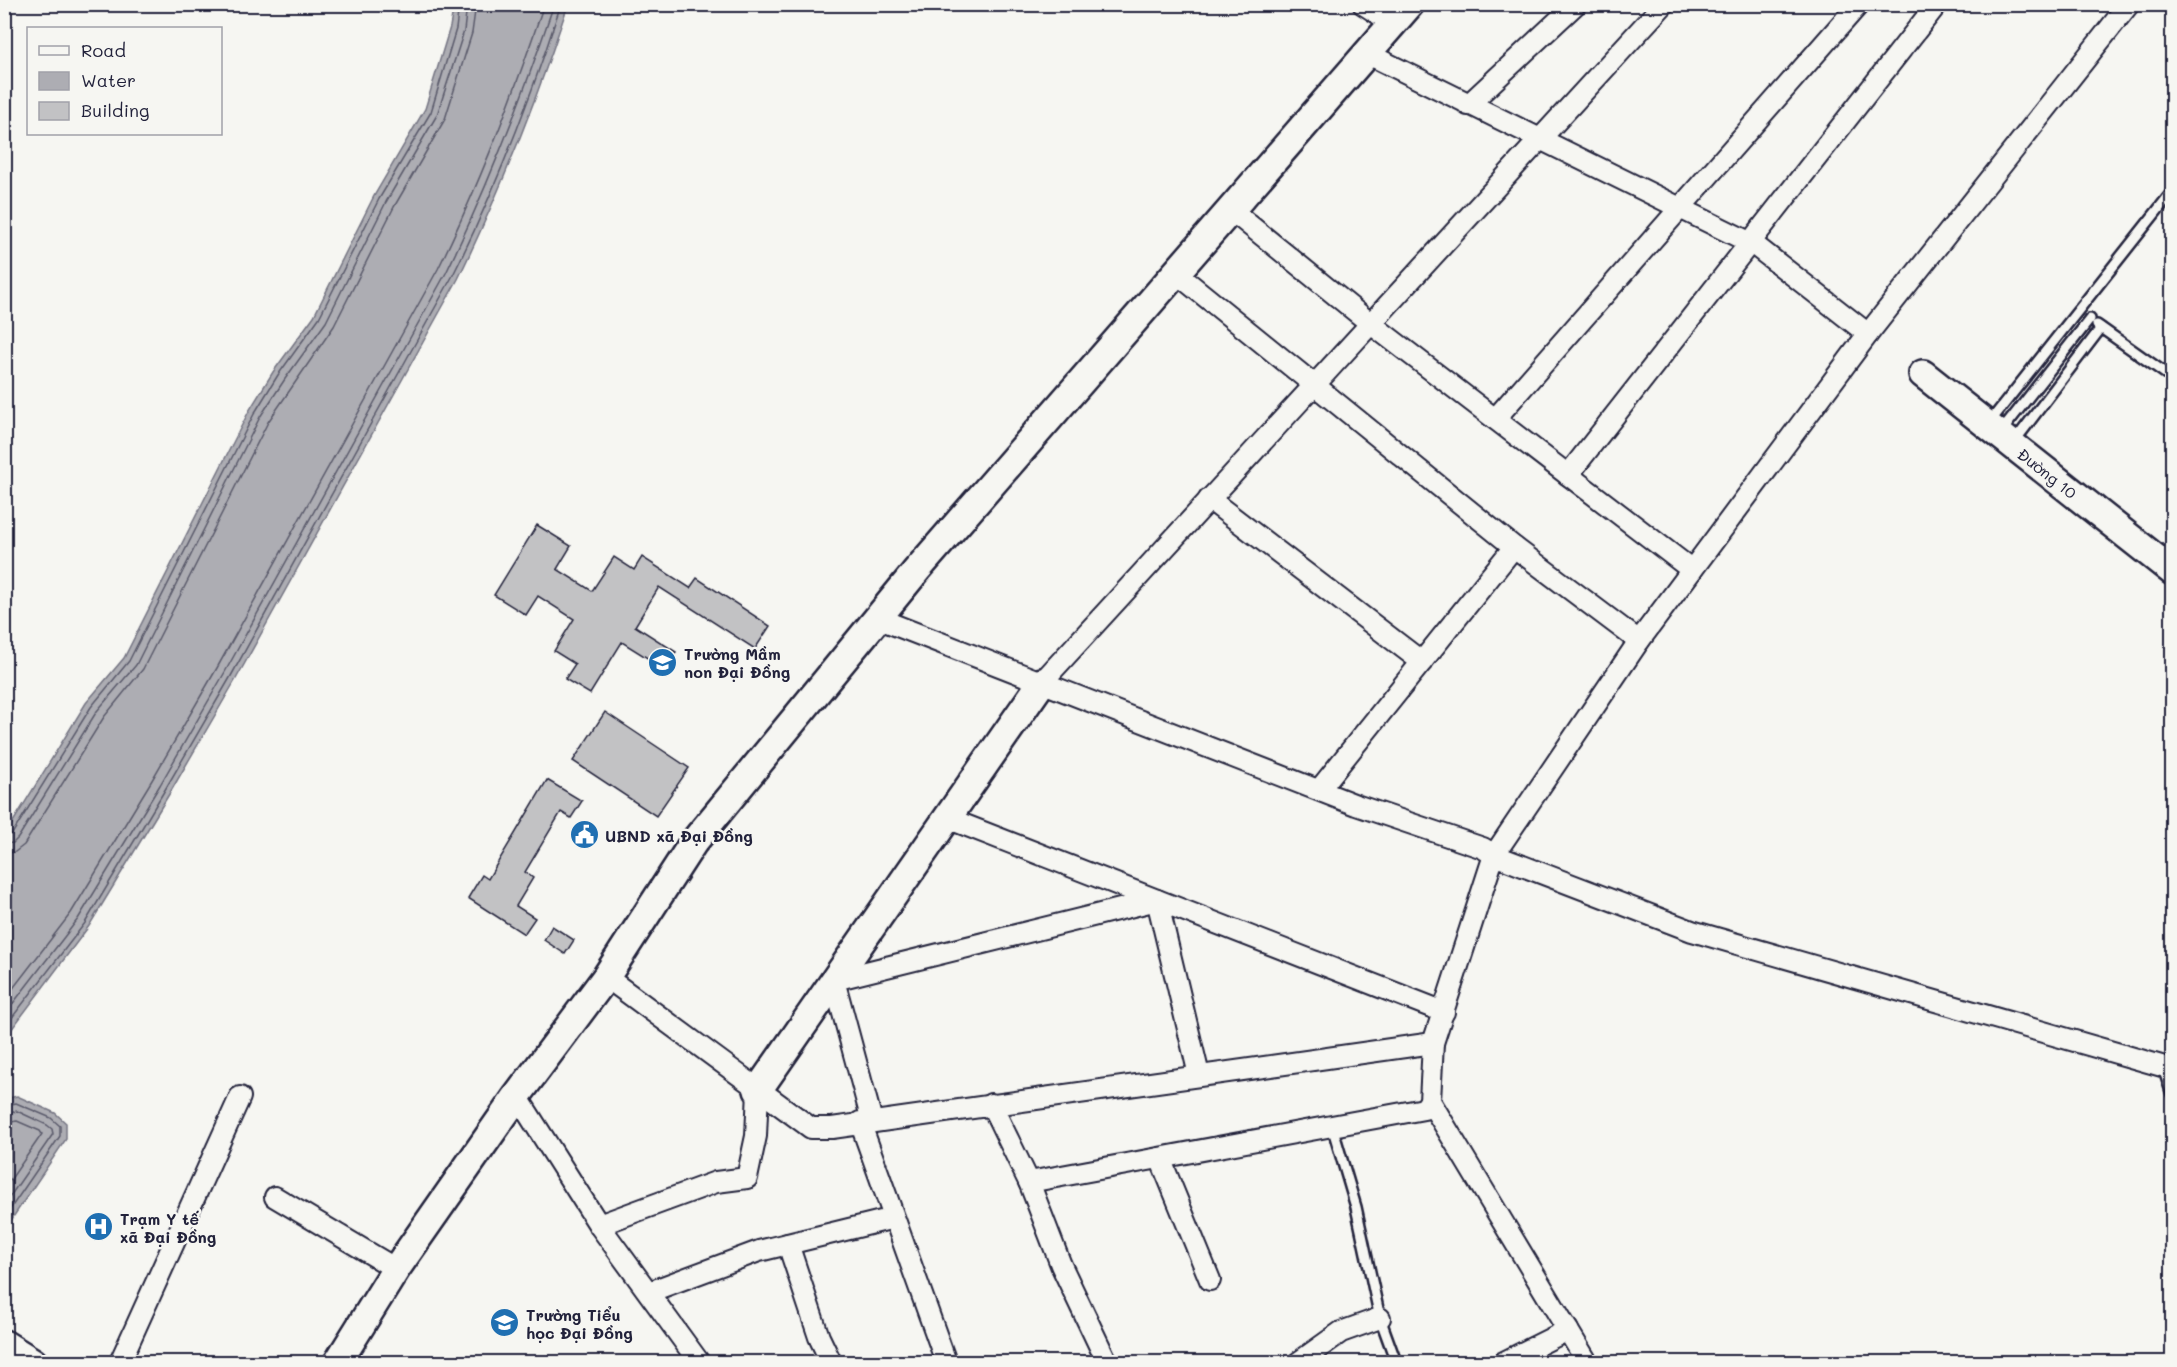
<svg xmlns="http://www.w3.org/2000/svg" width="2177" height="1367" viewBox="0 0 2177 1367" font-family="Mali,sans-serif">
  <style>
    .water { fill: #adadb3; stroke: #757583; stroke-width: 1.5 }
    .lines { fill: none; stroke-linecap: round; stroke-linejoin: round }
    .shore { stroke: #5a5a6b; stroke-width: 1.5 }
    .building { fill: #c2c2c4; stroke: #22223b; stroke-width: 1.5 }
    .lane-casing { stroke: #22223b; stroke-width: 14 }
    .street-casing { stroke: #22223b; stroke-width: 24 }
    .secondary-casing { stroke: #22223b; stroke-width: 32 }
    .lane { stroke: #f6f6f2; stroke-width: 9 }
    .street { stroke: #f6f6f2; stroke-width: 20 }
    .secondary { stroke: #f6f6f2; stroke-width: 27 }
    .labels { text-anchor: middle; dominant-baseline: central; stroke-width: 5; stroke-linejoin: round; paint-order: stroke }
    .street-label { font-size: 16px; fill: #22223b; stroke: #f6f6f2 }
    .poi-label { font-size: 16px; font-weight: bold; fill: #22223b; stroke: #f6f6f2; text-anchor: start }
  </style>
  <rect width="100%" height="100%" fill="#f6f6f2"/>
  <filter id="ink" filterUnits="userSpaceOnUse"><feTurbulence type="fractalNoise" baseFrequency=".0167" numOctaves="2"/><feDisplacementMap in="SourceGraphic" scale="12" xChannelSelector="R" yChannelSelector="G"/><feConvolveMatrix kernelMatrix="1 2 1 2 8 2 1 2 1" color-interpolation-filters="sRGB"/></filter>
  <g filter="url(#ink)">
    <g class="water">
      <path d="M 454,4 L 568,5 C 537,99 501,190 458,279 L 236,679 L 171,791 L 89,926 L 5,1038 L 5,835 L 86,703 L 124,658 L 249,411 L 273,372 L 314,316 L 374,196 L 425,109 L 450,27 Z"/>
      <path d="M 17,1096 L 55,1113 L 66,1123 L 66,1139 L 5,1229 L 5,1104 L 9,1098 Z"/>
    </g>
    <g class="lines">
      <g class="shore">
        <path d="M 4,837 L 12,834 L 91,707 L 129,661 L 254,414 L 278,375 L 319,318 L 379,199 L 431,112 L 456,29 L 459,4"/>
        <path d="M 4,844 L 13,843 L 18,838 L 97,711 L 136,665 L 260,417 L 285,379 L 326,322 L 386,202 L 437,115 L 464,31 L 467,4"/>
        <path d="M 4,853 L 15,852 L 24,845 L 104,717 L 143,669 L 268,422 L 334,326 L 394,207 L 445,119 L 472,33 L 476,4"/>
        <path d="M 4,1000 L 71,913 L 152,780 L 217,668 L 438,269 C 480,183 514,95 544,4"/>
        <path d="M 4,1015 L 78,919 L 160,785 L 225,672 L 446,273 C 488,186 523,97 554,4"/>
        <path d="M 4,1028 L 85,923 L 166,788 L 231,676 L 452,277 C 496,189 531,98 561,4"/>
        <path d="M 4,1106 L 16,1103 L 51,1118 L 60,1126 L 60,1136 L 4,1218"/>
        <path d="M 4,1114 L 17,1111 L 47,1125 L 52,1129 L 53,1134 L 4,1205"/>
        <path d="M 4,1123 L 17,1121 L 40,1131 L 42,1134 L 4,1189"/>
      </g>
    </g>
    <g class="building">
      <path d="M 537,525 L 571,546 L 557,569 L 592,591 L 614,557 L 634,570 L 642,557 L 690,588 L 697,578 L 770,626 L 755,649 L 659,587 L 635,626 L 676,652 L 665,669 L 622,642 L 590,694 L 565,679 L 575,664 L 554,651 L 574,619 L 538,596 L 526,615 L 494,595 Z"/>
      <path d="M 605,712 L 689,768 L 656,816 L 573,761 Z"/>
      <path d="M 547,780 L 582,801 L 571,818 L 561,812 L 525,872 L 533,878 L 516,906 L 535,918 L 524,934 L 468,898 L 482,875 L 488,879 Z"/>
      <path d="M 552,926 L 574,940 L 565,954 L 544,940 Z"/>
    </g>
    <g class="lines">
      <defs>
        <g id="lane">
          <path d="M 2097,325 L 2172,378"/>
          <path d="M 1989,423 L 2172,192"/>
          <path d="M 2001,432 L 2090,319"/>
          <path d="M 2014,442 L 2101,328"/>
          <path d="M 2163,1068 L 2172,1094"/>
          <path d="M 1332,1126 L 1356,1207 L 1380,1318 L 1396,1362"/>
        </g>
        <g id="street">
          <path d="M 1363,4 L 1394,24"/>
          <path d="M 1368,54 L 1753,244 L 1868,334"/>
          <path d="M 1468,105 L 1576,4"/>
          <path d="M 1231,210 L 1370,323 L 1692,570"/>
          <path d="M 1175,272 L 1514,547 L 1639,641"/>
          <path d="M 1495,419 L 1859,4"/>
          <path d="M 1568,475 L 1937,4"/>
          <path d="M 1209,499 L 1422,662"/>
          <path d="M 877,618 L 1356,805 L 1483,848 L 1494,855 L 1639,641 L 1868,334 L 2129,4"/>
          <path d="M 1042,682 L 1664,4"/>
          <path d="M 1319,790 L 1514,547"/>
          <path d="M 947,818 L 1444,1012"/>
          <path d="M 606,977 L 811,1128 L 832,1128 L 1433,1043"/>
          <path d="M 517,1096 L 599,1225 L 699,1362"/>
          <path d="M 991,1104 L 1029,1182 L 1061,1265 L 1107,1362"/>
          <path d="M 872,1121 L 834,980 L 1157,900 L 1199,1075"/>
          <path d="M 860,1122 L 946,1362"/>
          <path d="M 1160,1158 L 1210,1280"/>
          <path d="M 1029,1182 L 1424,1109 L 1430,1101"/>
          <path d="M 275,1197 L 396,1269"/>
          <path d="M 599,1225 L 716,1182 L 747,1178 L 756,1136 L 758,1090"/>
          <path d="M 788,1244 L 819,1337 L 831,1362"/>
          <path d="M 649,1292 L 759,1251 L 894,1218"/>
          <path d="M 120,1362 L 240,1097"/>
          <path d="M 1299,1362 L 1341,1332 L 1380,1318"/>
          <path d="M 1504,1362 L 1568,1330"/>
          <path d="M 1587,1362 L 1430,1101 L 1433,1043 L 1494,855 L 1692,931 L 2172,1069"/>
        </g>
        <g id="secondary">
          <path id="s1" d="M 1923,374 L 2172,571"/>
          <path d="M 758,1090 L 1042,682"/>
          <path d="M 4,1344 L 33,1362"/>
          <path d="M 338,1362 L 396,1269 L 517,1096 L 606,977 L 693,843 L 917,570 L 1410,4"/>
        </g>
      </defs>
      <use href="#lane" class="lane-casing"/>
      <use href="#street" class="street-casing"/>
      <use href="#secondary" class="secondary-casing"/>
      <use href="#lane" class="lane"/>
      <use href="#street" class="street"/>
      <use href="#secondary" class="secondary"/>
    </g>
  </g>
  <defs>
    <symbol id="school-disc" viewBox="-11 -11 22 22"><circle r="9.5" fill="#1f6fb2" stroke="#f6f6f2"/><path d="M0-5L7-2L0 1L-7-2ZM-4 1L0 2.5L4 1V4Q0 6-4 4Z" fill="#fff"/></symbol>
    <symbol id="civic-disc" viewBox="-11 -11 22 22"><circle r="9.5" fill="#1f6fb2" stroke="#f6f6f2"/><path d="M-.6-6.5H3V-4.5H.6V-3L4-1V1h2V6H-6V1h2V-1L-.6-3ZM-1.2 2.5V6h2.4V2.5Z" fill="#fff"/></symbol>
    <symbol id="hospital-disc" viewBox="-11 -11 22 22"><circle r="9.5" fill="#1f6fb2" stroke="#f6f6f2"/><path d="M-5-5h3v3.5h4V-5h3V5h-3V1.5h-4V5h-3Z" fill="#fff"/></symbol>
  </defs>
  <g fill-rule="evenodd">
    <use href="#school-disc" x="646" y="646" width="33" height="33"/>
    <use href="#civic-disc" x="568" y="818" width="33" height="33"/>
    <use href="#hospital-disc" x="82" y="1210" width="33" height="33"/>
    <use href="#school-disc" x="488" y="1306" width="33" height="33"/>
  </g>
  <g class="labels">
    <g class="street-label">
      <text stroke="none"><textPath href="#s1" startOffset="159">Đường 10</textPath></text>
    </g>
    <g class="poi-label">
      <text x="684" y="653">Trường Mầm<tspan x="684" dy="18">non Đại Đồng</tspan></text>
      <text x="605" y="835">UBND xã Đại Đồng</text>
      <text x="120" y="1218">Trạm Y tế<tspan x="120" dy="18">xã Đại Đồng</tspan></text>
      <text x="526" y="1314">Trường Tiểu<tspan x="526" dy="18">học Đại Đồng</tspan></text>
    </g>
  </g>
  <rect width="2177" height="1367" fill="none" stroke="#f6f6f2" stroke-width="24"/>
  <rect x="12" y="12" width="2153" height="1343" fill="none" stroke="#22223b" stroke-width="2" filter="url(#ink)"/>
  <rect x="27" y="27" width="195" height="108" fill="#f6f6f2" stroke="#a1a1a9" stroke-width="1.5"/>
  <rect x="39" y="46" width="30" height="9" fill="#f6f6f2" stroke="#a1a1a9" stroke-width="1.5"/>
  <text x="81" y="57" font-size="18" fill="#22223b">Road</text>
  <rect x="39" y="72" width="30" height="18" fill="#adadb3" stroke="#a1a1a9" stroke-width="1.5"/>
  <text x="81" y="87" font-size="18" fill="#22223b">Water</text>
  <rect x="39" y="102" width="30" height="18" fill="#c2c2c4" stroke="#a1a1a9" stroke-width="1.5"/>
  <text x="81" y="117" font-size="18" fill="#22223b">Building</text>
</svg>
